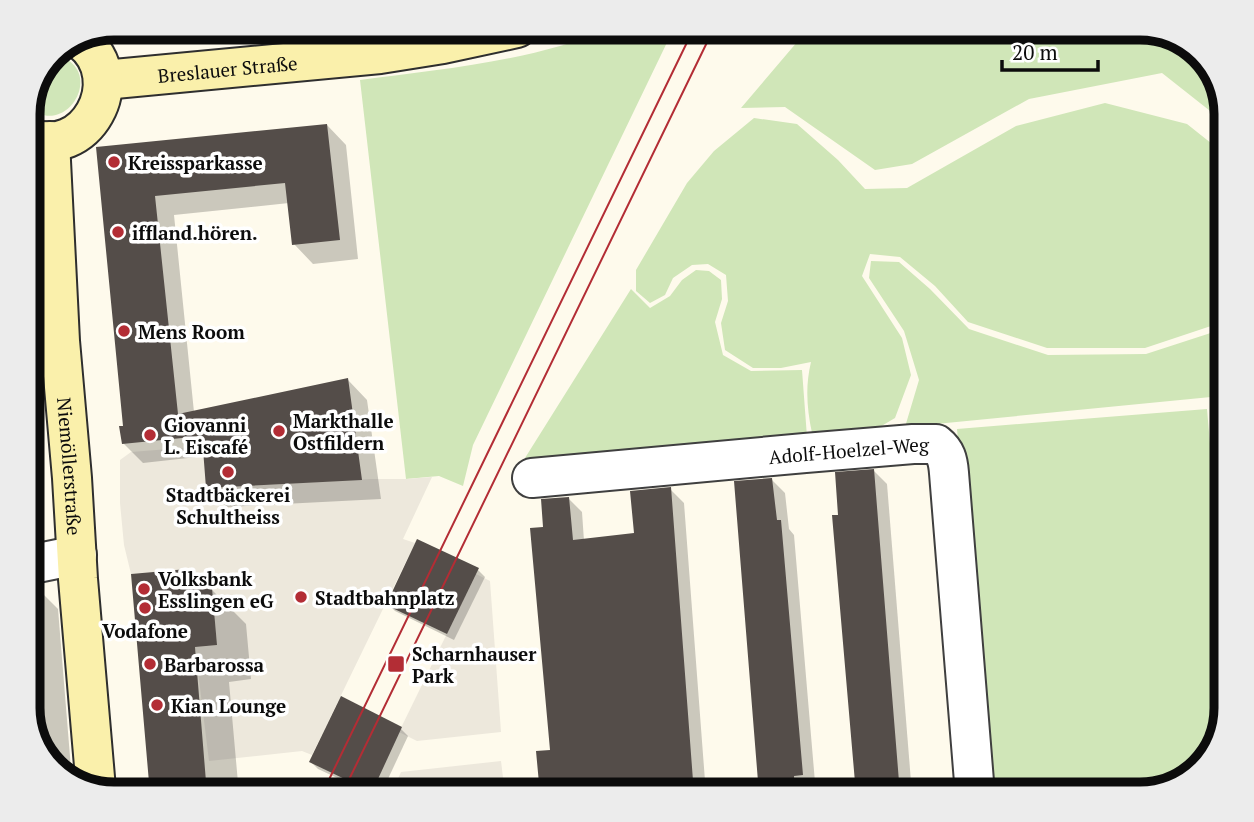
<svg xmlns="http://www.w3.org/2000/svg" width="1254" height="822" viewBox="0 0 1254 822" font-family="'PT Serif',serif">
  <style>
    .green { fill: #d0e6b8 }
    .plaza { fill: #ede8dc }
    .shadow { fill: #0003 }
    .building { fill: #544d49 }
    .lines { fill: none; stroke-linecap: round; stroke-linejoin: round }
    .street-casing { stroke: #3f3f3f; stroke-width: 42 }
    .secondary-casing { stroke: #2e2e2e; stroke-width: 42 }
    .street { stroke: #fff; stroke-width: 38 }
    .secondary { stroke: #faf0ab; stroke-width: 38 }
    .tram { stroke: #b32d35; stroke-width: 2 }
    .poi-dot { fill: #b32d35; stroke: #fff; stroke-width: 2.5 }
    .labels { text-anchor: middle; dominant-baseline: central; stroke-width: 7; stroke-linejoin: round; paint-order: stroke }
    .street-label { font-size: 19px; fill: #0c0c0c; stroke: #fff }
    .poi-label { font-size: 19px; font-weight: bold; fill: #0c0c0c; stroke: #fff; text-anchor: start }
    .rim { fill: none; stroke: #0c0c0c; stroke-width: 9 }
  </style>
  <rect width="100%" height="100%" fill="#fefaec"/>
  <g class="green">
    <path d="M 612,28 L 674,28 L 473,445 L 463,486 L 439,476 L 406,479 L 360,80 C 444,69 533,61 612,28 Z"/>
    <path d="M 809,28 L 1140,28 L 1187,42 L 1215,72 L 1226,109 L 1226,126 L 1219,118 L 1162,73 L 1029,99 L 912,164 L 875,170 L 785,107 L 741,108 Z"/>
    <path d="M 53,54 C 110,67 66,141 29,107 Z"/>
    <path d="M 1105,103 L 1187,124 L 1226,155 L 1226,321 L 1145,348 L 1047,348 L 968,322 L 935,286 L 900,257 L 870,254 L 862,276 L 902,338 L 911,375 L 895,418 L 878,428 L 812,433 C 807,409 805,387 811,362 L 781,368 L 753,368 L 725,350 L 721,323 L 728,301 L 726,275 L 708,264 L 692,265 L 673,278 L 665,295 L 650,303 L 636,291 L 636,270 L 687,183 L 714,151 L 754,118 L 797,124 L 838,160 L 865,189 L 907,188 L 1016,126 Z"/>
    <path d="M 871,261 L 899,262 L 930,289 L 969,329 L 1048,355 L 1146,354 L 1226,328 L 1226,550 L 1211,397 L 905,427 L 919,380 L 904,331 L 869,278 Z"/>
    <path d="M 696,270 L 709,271 L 721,280 L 722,299 L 715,322 L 723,355 L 751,371 L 802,370 L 807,437 L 525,458 L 631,289 L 650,308 L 670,296 L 682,280 Z"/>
    <path d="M 1207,409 L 1226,628 L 1226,708 L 1212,755 L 1182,783 L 1140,794 L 989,794 L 957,429 Z"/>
  </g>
  <g class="plaza">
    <path d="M 194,447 L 204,452 L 207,488 L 370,479 L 406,479 L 432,477 L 403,539 L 415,543 L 312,755 L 302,751 L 209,761 L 195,647 L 217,645 L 212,588 L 189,589 L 187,569 L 131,574 L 124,545 L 120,503 L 120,460 L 131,452 Z"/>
    <path d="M 476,574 L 490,581 L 501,732 L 417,741 L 399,732 Z"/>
    <path d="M 501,761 L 505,794 L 391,794 L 401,772 Z"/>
    <path d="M 287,780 L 279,794 L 211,794 L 211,790 Z"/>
  </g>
  <g class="shadow">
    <path d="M 262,28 L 368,28 L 333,31 Z"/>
    <path d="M 327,125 L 346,145 L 358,259 L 313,264 L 294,244 L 289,203 L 174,215 L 194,412 L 348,380 L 367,400 L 381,499 L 227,507 L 208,488 L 206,456 L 143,463 L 123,443 L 125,427 L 98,149 Z"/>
    <path d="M 28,352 L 40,447 L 28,450 Z"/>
    <path d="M 874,471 L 887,484 L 912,794 L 858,794 L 840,516 Z"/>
    <path d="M 772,480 L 785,493 L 789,529 L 794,535 L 816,794 L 760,794 Z"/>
    <path d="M 670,489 L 684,503 L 706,794 L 542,794 L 552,751 L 545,529 L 568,498 L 582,512 L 584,541 L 635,534 Z"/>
    <path d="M 187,570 L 206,590 L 211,589 L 246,624 L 251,679 L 229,682 L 239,794 L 151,794 Z"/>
    <path d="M 478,570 L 485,577 L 454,640 L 395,611 L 388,604 Z"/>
    <path d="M 36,587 L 58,609 L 72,781 L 67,780 L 39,750 L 28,713 L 28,589 Z"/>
    <path d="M 401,729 L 408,736 L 381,794 L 372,794 L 318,769 L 311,762 Z"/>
  </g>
  <g class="building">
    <path d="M 327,124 L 340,240 L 292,245 L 285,183 L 155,196 L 178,414 L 348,378 L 362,480 L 206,488 L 202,436 L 122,444 L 119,426 L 123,426 L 96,147 Z"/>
    <path d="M 874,469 L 890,670 L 900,794 L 856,794 L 832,515 L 838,515 L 835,472 Z"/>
    <path d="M 772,478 L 777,520 L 781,520 L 803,775 L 794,776 L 795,794 L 759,794 L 734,481 Z"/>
    <path d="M 671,487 L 694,794 L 659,794 L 658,788 L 578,794 L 540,794 L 536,751 L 550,750 L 530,528 L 543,527 L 541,499 L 569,497 L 573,540 L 634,533 L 630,491 Z"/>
    <path d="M 417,539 L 479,568 L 447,634 L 386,605 Z"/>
    <path d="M 187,569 L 189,589 L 212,588 L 217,645 L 195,647 L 207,794 L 150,794 L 131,574 Z"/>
    <path d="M 341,696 L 402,727 L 372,792 L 309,762 Z"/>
  </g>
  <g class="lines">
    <defs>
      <g id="street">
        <path id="s1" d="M 532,478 L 805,453 L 913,444 L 936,444 C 946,452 948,460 949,473 L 975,794"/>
        <path d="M 28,565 L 77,555"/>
      </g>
      <g id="secondary">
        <path id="s2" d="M 104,80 L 380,54 L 443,44 L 517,28"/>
        <path d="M 28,137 C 85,162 131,80 82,41"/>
        <path id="s3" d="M 50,141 L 60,341 L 72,478 L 78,579 L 96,789"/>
      </g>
    </defs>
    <use href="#street" class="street-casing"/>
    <use href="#secondary" class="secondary-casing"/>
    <use href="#street" class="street"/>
    <use href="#secondary" class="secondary"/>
    <g class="tram">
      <path d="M 322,794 L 694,28"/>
      <path d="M 342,794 L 714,28"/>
    </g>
  </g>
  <g class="poi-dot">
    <circle cx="114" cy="162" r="7"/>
    <circle cx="118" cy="232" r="7"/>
    <circle cx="124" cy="331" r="7"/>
    <circle cx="279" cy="431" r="7"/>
    <circle cx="150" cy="435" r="7"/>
    <circle cx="228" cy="472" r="7"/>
    <circle cx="144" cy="589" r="7"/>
    <circle cx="301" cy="597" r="7"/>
    <circle cx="145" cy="608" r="7"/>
    <circle cx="150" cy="664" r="7"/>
    <rect x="387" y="655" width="18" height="18" rx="3.5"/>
    <circle cx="157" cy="705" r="7"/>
  </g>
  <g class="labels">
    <g class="street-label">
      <text stroke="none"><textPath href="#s2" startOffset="124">Breslauer Straße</textPath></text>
      <text stroke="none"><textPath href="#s1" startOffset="318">Adolf-Hoelzel-Weg</textPath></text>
      <text stroke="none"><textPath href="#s3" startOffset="326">Niemöllerstraße</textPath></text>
    </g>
    <g class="poi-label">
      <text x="128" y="162">Kreissparkasse</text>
      <text x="132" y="232">iffland.hören.</text>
      <text x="138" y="331">Mens Room</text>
      <text x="293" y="420">Markthalle<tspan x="293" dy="22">Ostfildern</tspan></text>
      <text x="164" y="424">Giovanni<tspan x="164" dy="22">L. Eiscafé</tspan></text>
      <text x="228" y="494" text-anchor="middle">Stadtbäckerei<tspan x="228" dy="22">Schultheiss</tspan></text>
      <text x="158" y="578">Volksbank<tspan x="158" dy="22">Esslingen eG</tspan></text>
      <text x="315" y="597">Stadtbahnplatz</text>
      <text x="145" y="630" text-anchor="middle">Vodafone</text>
      <text x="412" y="653">Scharnhauser<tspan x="412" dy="22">Park</tspan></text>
      <text x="164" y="664">Barbarossa</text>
      <text x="171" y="705">Kian Lounge</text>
    </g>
  </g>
  <path d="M0 0H1254V822H0ZM114 40H1140A74 74 0 0 1 1214 114V708A74 74 0 0 1 1140 782H114A74 74 0 0 1 40 708V114A74 74 0 0 1 114 40Z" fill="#ececec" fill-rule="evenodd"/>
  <path class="rim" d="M114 40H1140A74 74 0 0 1 1214 114V708A74 74 0 0 1 1140 782H114A74 74 0 0 1 40 708V114A74 74 0 0 1 114 40Z"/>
  <path d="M1002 60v10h96v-10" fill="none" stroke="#0c0c0c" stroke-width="3.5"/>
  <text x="1012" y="60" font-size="21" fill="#0c0c0c" stroke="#ffffff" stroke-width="5" paint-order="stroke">20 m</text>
</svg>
